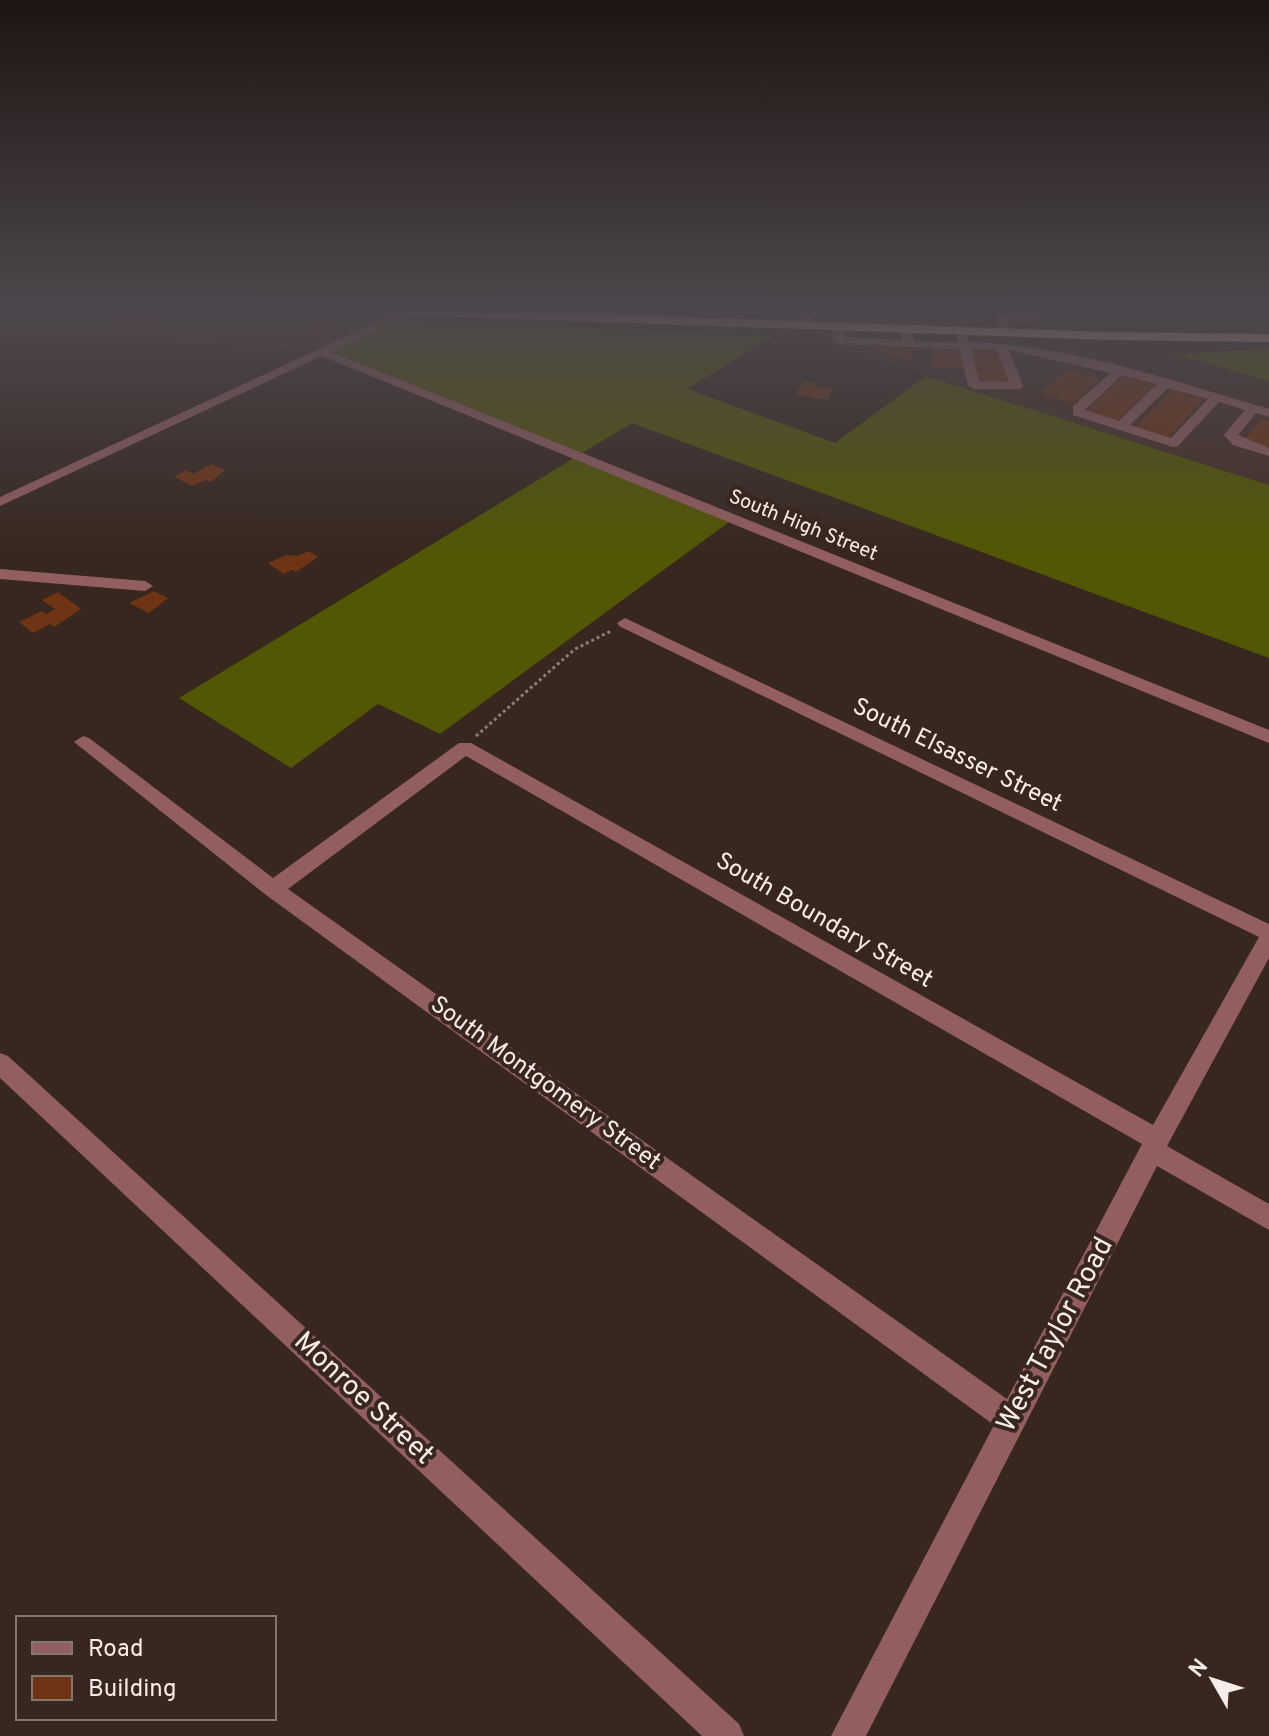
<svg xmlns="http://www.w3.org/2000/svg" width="1269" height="1736" viewBox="0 0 1269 1736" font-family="Overpass,sans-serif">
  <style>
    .built { fill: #452f24 }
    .forest { fill: #535603 }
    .building { fill: #6f3414 }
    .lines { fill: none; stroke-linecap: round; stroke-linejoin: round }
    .path { stroke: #8c7d77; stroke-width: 3; stroke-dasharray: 3 3; stroke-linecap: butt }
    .minor { fill: #935e5f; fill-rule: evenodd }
    .highway { fill: #f4bebe; fill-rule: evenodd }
    .labels { text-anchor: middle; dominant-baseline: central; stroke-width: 8; stroke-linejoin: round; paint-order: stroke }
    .far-street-label { font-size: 20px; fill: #f8ece7; stroke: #37271f }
    .street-label { font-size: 24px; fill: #f8ece7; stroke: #37271f }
    .near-street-label { font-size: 28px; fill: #f8ece7; stroke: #37271f }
  </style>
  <rect width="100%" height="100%" fill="#37271f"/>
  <g class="built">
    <path d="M 0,311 L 145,311 L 382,320 L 317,350 L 0,331 Z"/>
    <path d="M 804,337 L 1017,349 L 1143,379 L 1269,416 L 1269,485 Z"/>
    <path d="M 1040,349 L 1174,354 L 1269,381 L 1269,411 Z"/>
  </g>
  <g class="forest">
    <path d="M 396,320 L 773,336 L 687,389 L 835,443 L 926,376 L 1269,485 L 1269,658 L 632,423 L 582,453 L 331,351 Z"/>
    <path d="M 1269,348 L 1269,381 L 1174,354 L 1186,354 Z"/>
    <path d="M 574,458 L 729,522 L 440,734 L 378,704 L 291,768 L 179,698 Z"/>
  </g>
  <g class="building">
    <path d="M 122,317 L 153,319 L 143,329 L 130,328 L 133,326 L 114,325 Z"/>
    <path d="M 323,324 L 338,330 L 322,338 L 306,332 Z"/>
    <path d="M 864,345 L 911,347 L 913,362 L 864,346 Z"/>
    <path d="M 929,348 L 960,349 L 965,369 L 933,368 Z"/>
    <path d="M 970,349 L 1001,350 L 1011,384 L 978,383 Z"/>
    <path d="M 1068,370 L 1099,379 L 1073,403 L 1041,393 Z"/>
    <path d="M 1124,375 L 1155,385 L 1118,421 L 1086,411 Z"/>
    <path d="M 804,381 L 816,383 L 814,387 L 834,388 L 827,400 L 796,394 Z"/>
    <path d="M 1173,390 L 1204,399 L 1168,437 L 1136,427 Z"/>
    <path d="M 1262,419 L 1269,421 L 1269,448 L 1244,440 Z"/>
    <path d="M 211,464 L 225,470 L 211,482 L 206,480 L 193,486 L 174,477 L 186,470 L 193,474 Z"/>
    <path d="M 309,551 L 318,557 L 296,572 L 292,570 L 284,574 L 268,563 L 287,555 L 298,556 Z"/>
    <path d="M 154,591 L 168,598 L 149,613 L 129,603 Z"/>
    <path d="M 58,592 L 81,609 L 54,627 L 50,624 L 33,633 L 19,622 L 42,611 L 46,614 L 55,609 L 42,600 Z"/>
  </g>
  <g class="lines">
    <path class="path" d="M 476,736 L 575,649 L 611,631"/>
    <g class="minor">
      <path d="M 401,311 L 416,311 L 332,352 L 1269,730 L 1269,743 L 322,356 L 0,506 L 0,497 Z"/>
      <path d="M 807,311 L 819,311 L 801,327 L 793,327 L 793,323 Z"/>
      <path d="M 1034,311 L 1047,311 L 1033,321 L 1007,322 L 1012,332 L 1006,335 L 1002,334 L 994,319 C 1006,311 1021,319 1034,311 Z"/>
      <path d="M 839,323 L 845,326 L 845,337 L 903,340 L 899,329 L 905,326 L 911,329 L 915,341 L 958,342 L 956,336 L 962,332 L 966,334 L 969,342 C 1071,345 1172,381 1269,409 L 1269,417 L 1256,413 L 1238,435 L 1269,448 L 1269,456 L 1233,445 L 1224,435 L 1245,410 L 1219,402 L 1178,446 L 1173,447 L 1073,415 L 1073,406 L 1111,373 L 1009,350 L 1023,386 L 1021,389 L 974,389 L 968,385 L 959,349 L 839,344 L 833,340 L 833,326 ZM 971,349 L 997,350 L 1009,382 L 979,381 ZM 1122,375 L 1157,384 L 1119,421 L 1085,410 ZM 1168,388 L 1208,399 L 1171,438 L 1130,425 Z"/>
      <path d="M 0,569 L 145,581 L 153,586 L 145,591 L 0,579 Z"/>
      <path d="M 625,618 L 1269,924 L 1269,958 L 1167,1146 L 1269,1204 L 1269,1230 L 1157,1166 L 866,1736 L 831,1736 L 994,1425 L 266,895 L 74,742 L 83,736 L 89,738 L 273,878 L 459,743 L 471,743 L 1153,1125 L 1259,937 L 619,626 L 617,623 ZM 466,756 L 1142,1144 L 1007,1399 L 288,889 Z"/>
      <path d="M 0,1053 L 8,1056 L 739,1724 L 744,1736 L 702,1736 L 0,1078 Z"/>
    </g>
    <path class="highway" d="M 401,311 L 515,311 L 1110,332 L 1269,334 L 1269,342 L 1110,340 L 408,315 Z"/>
  </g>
  <linearGradient id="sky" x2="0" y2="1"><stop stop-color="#1e1511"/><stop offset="0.56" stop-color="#4d474d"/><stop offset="1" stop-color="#4d474d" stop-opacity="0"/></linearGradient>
  <rect width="1269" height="554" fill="url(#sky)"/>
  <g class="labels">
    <g class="far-street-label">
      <text transform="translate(803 526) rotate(22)">South High Street</text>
    </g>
    <g class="street-label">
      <text transform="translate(957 756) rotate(26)">South Elsasser Street</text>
      <text transform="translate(824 921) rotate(30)">South Boundary Street</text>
      <text transform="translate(545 1084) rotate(36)">South Montgomery Street</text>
    </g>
    <g class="near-street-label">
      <text transform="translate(1056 1335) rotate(-62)">West Taylor Road</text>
      <text transform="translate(363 1399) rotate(43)">Monroe Street</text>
    </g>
  </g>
  <rect x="16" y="1616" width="260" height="104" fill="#37271f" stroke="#84766f" stroke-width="2"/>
  <rect x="32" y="1642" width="40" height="12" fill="#935e5f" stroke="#84766f" stroke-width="2"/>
  <text x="88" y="1656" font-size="24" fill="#f8ece7">Road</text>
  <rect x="32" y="1676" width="40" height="24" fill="#6f3414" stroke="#84766f" stroke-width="2"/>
  <text x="88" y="1696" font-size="24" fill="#f8ece7">Building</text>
  <g transform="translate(1213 1680) rotate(309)" stroke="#37271f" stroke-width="6" paint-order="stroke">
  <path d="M0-6L14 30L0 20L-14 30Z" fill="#f8ece7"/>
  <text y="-12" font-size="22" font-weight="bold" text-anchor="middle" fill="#f8ece7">N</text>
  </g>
</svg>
